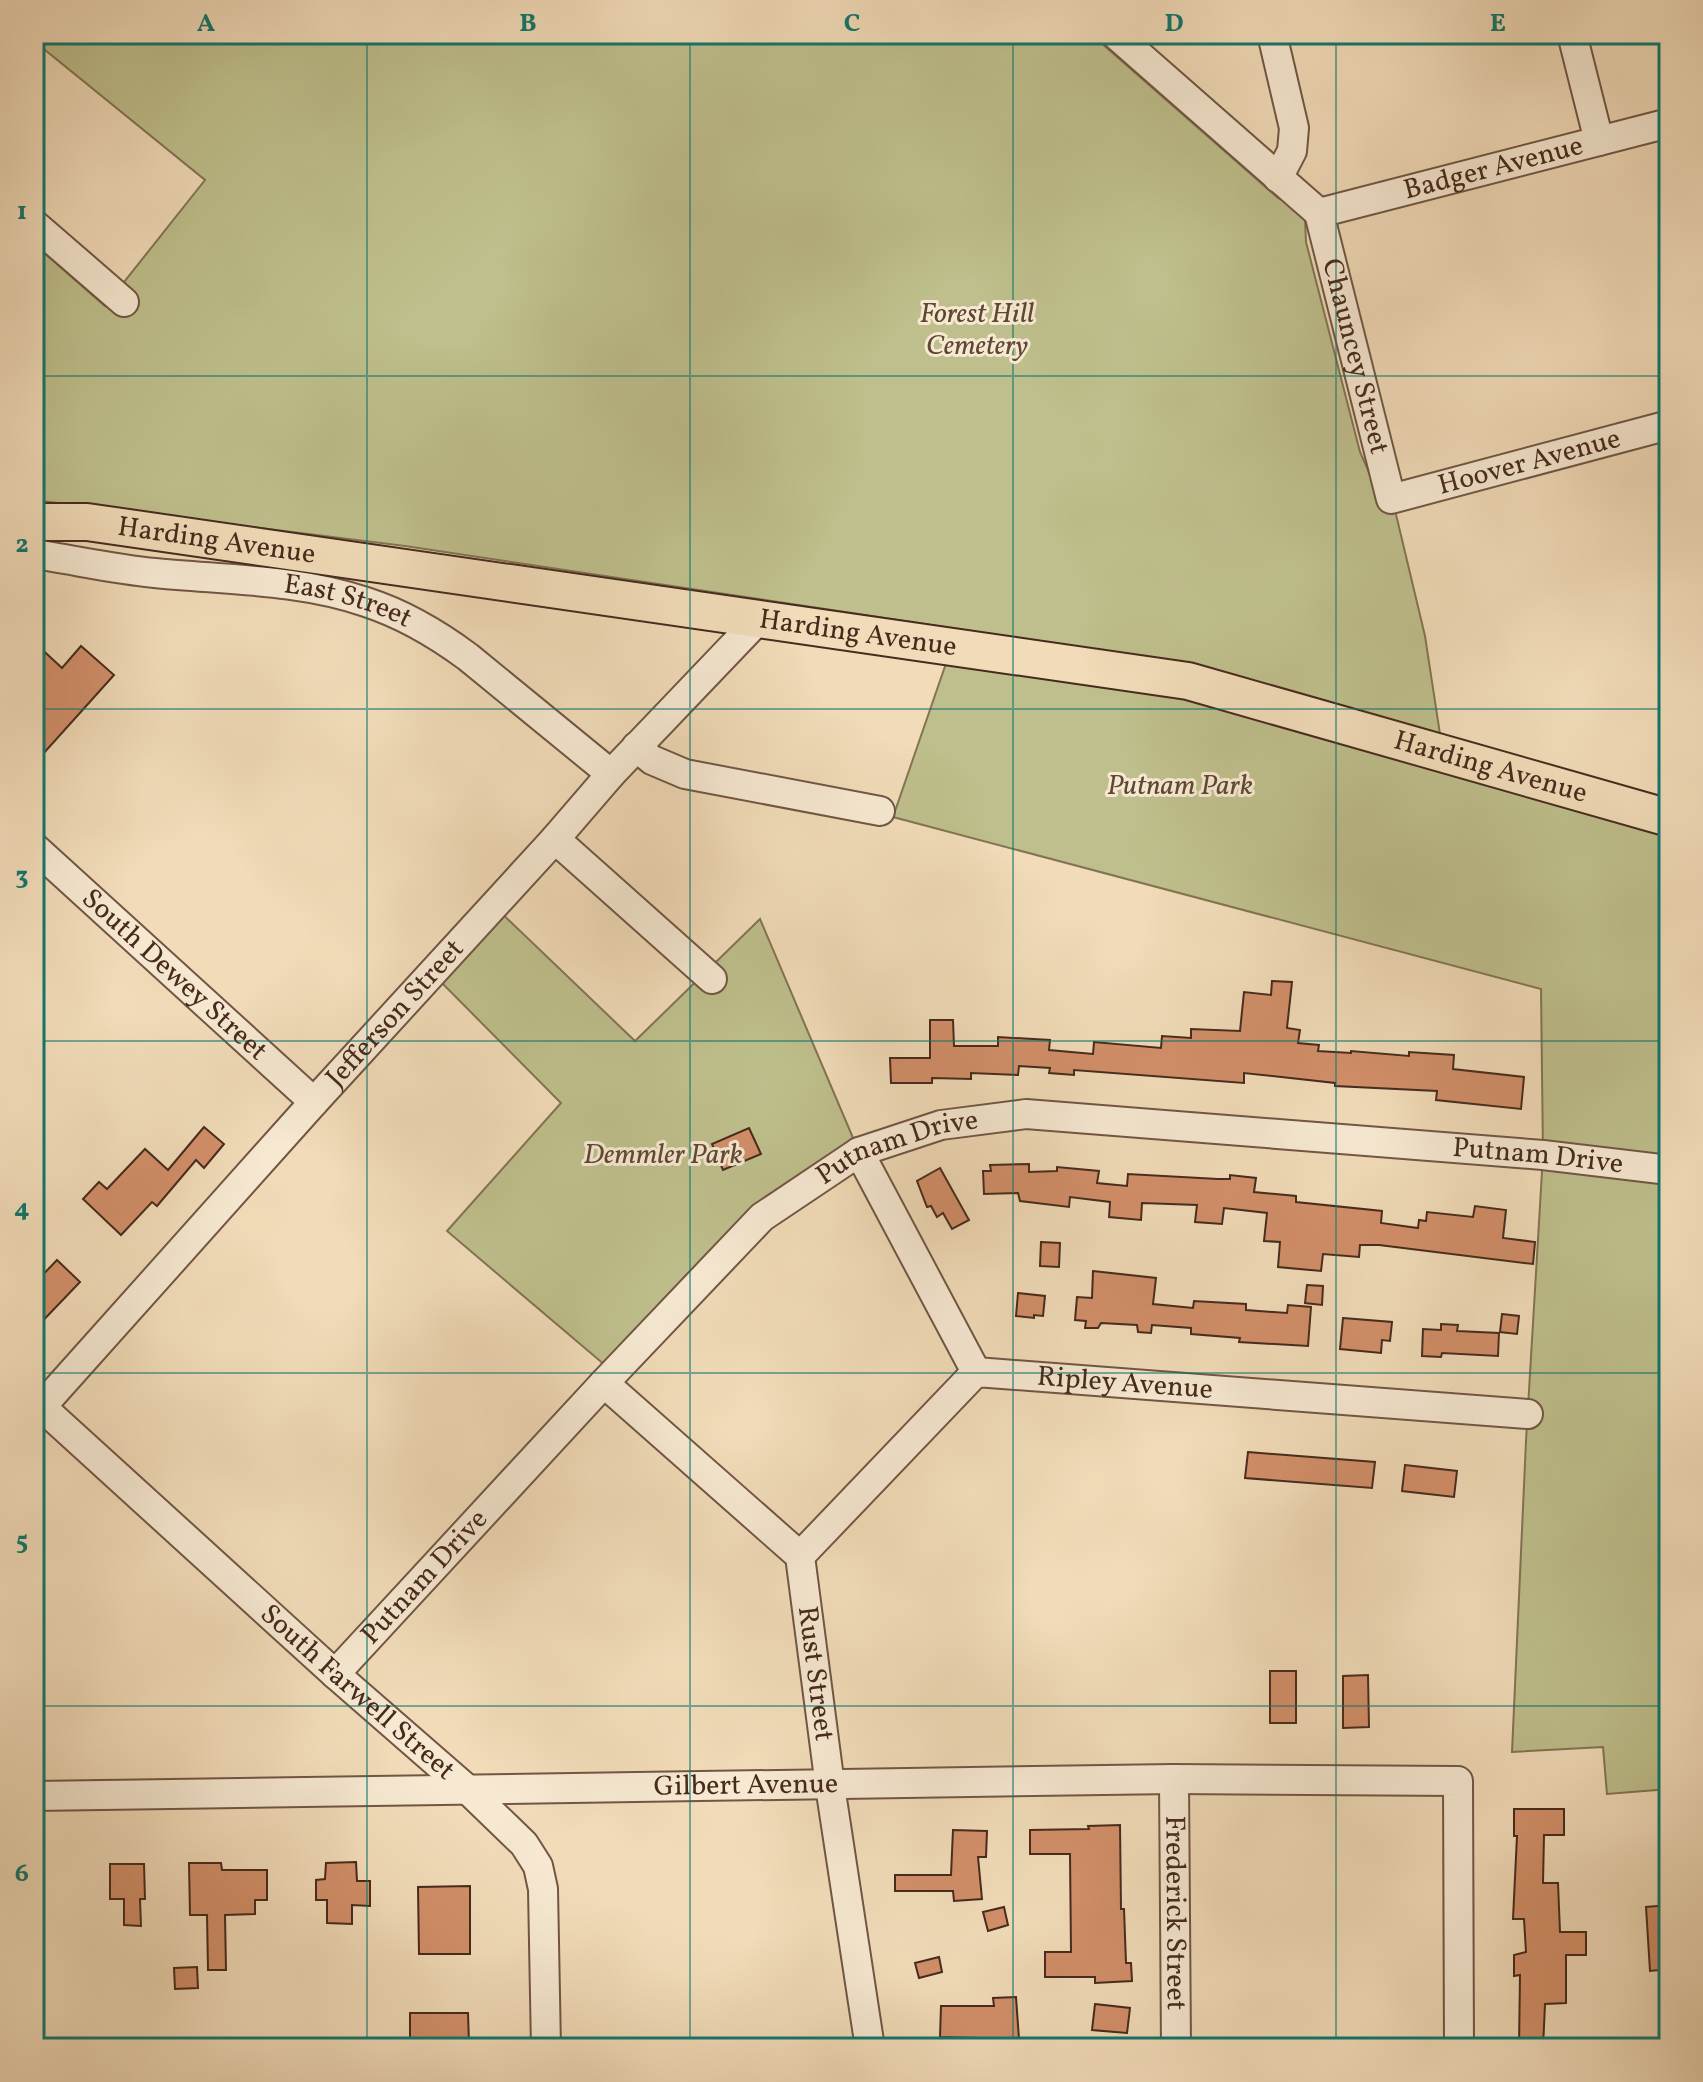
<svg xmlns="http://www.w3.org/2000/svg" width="1703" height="2082" viewBox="0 0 1703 2082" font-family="Vollkorn,serif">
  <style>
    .green { fill: #bebf8c; stroke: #827454; stroke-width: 2 }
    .building { fill: #d28f69; stroke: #462a1d; stroke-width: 2 }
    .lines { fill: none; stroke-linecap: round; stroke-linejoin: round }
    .minor-casing { stroke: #715644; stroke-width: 32 }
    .major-casing { stroke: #462a1d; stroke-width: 40 }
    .minor { stroke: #f6e8d1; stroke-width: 28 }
    .major { stroke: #f1dbb8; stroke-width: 36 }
    .grid { fill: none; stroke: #0f766e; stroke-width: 2; stroke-opacity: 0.55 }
    .labels { text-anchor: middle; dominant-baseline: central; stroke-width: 6; stroke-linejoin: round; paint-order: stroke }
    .street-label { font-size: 28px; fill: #462a1d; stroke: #f6e8d1 }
    .park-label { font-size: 28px; font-style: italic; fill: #5e4833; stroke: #f6e8d1 }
    .neatline { fill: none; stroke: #0f766e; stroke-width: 3 }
    .grid-label { font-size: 26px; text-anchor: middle; font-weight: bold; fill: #0f766e }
  </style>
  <rect width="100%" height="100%" fill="#f1dbb8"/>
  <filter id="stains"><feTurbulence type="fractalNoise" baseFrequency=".0025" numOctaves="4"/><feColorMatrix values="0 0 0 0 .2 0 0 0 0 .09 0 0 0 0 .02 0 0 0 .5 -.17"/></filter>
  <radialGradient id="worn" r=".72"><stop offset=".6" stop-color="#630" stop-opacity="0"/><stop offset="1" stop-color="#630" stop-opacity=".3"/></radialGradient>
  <g class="green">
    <path d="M 34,34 L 1091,34 L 1278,198 L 1294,206 L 1305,217 L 1306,242 L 1360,452 L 1378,493 L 1394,506 L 1425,636 L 1440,734 L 1213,669 L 1172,661 L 405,546 L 34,500 L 34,244 L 105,306 L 205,180 L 34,41 Z"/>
    <path d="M 952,646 L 1188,681 L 1669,818 L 1669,1789 L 1607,1794 L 1603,1747 L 1512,1752 L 1526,1441 L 1543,1155 L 1541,989 L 893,817 Z"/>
    <path d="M 494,906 L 635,1041 L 760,919 L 859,1152 L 762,1217 L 613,1372 L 447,1231 L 561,1103 L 432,973 Z"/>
  </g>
  <g class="building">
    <path d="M 34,642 L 62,668 L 81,646 L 114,675 L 34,764 Z"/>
    <path d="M 1272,981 L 1292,982 L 1287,1028 L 1300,1030 L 1298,1043 L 1319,1045 L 1318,1051 L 1351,1053 L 1351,1051 L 1409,1056 L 1409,1052 L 1454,1055 L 1453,1069 L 1524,1077 L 1521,1109 L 1436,1100 L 1437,1091 L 1335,1086 L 1335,1083 L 1244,1073 L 1244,1083 L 1074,1070 L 1074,1075 L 1049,1073 L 1050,1068 L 1019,1066 L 1018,1075 L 971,1073 L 971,1079 L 932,1078 L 932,1083 L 891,1083 L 890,1058 L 930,1058 L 930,1020 L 953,1020 L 954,1046 L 998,1046 L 998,1037 L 1050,1040 L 1049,1050 L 1093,1054 L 1094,1042 L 1161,1048 L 1162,1036 L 1191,1038 L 1191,1029 L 1240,1031 L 1244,992 L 1271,995 Z"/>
    <path d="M 204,1127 L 224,1144 L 204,1168 L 196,1160 L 157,1206 L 152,1202 L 121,1235 L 83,1199 L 99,1182 L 107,1189 L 145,1149 L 168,1170 Z"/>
    <path d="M 749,1128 L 761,1154 L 723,1170 L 712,1144 Z"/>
    <path d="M 1029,1164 L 1029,1172 L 1057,1171 L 1057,1167 L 1099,1171 L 1097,1183 L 1127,1186 L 1128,1174 L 1218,1179 L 1230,1179 L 1230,1175 L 1256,1178 L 1254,1192 L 1296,1196 L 1296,1202 L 1382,1211 L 1381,1223 L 1418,1228 L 1419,1220 L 1426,1221 L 1427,1212 L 1473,1217 L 1475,1206 L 1506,1210 L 1503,1238 L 1535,1242 L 1533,1264 L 1379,1245 L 1360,1245 L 1359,1257 L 1323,1254 L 1321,1271 L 1278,1267 L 1280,1242 L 1264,1241 L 1267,1213 L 1224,1208 L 1222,1224 L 1195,1222 L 1197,1205 L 1142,1203 L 1141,1220 L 1109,1217 L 1110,1202 L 1070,1197 L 1069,1207 L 1020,1201 L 1018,1193 L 984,1194 L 983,1171 L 991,1171 L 990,1165 Z"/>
    <path d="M 940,1168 L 969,1220 L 952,1229 L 943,1213 L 937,1217 L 931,1206 L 927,1207 L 917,1181 Z"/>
    <path d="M 1041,1242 L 1060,1243 L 1059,1267 L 1040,1266 Z"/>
    <path d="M 57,1260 L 80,1282 L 34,1330 L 34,1284 Z"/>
    <path d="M 1093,1271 L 1156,1278 L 1153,1304 L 1193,1308 L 1194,1301 L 1246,1304 L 1246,1310 L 1287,1313 L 1288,1305 L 1311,1307 L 1308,1346 L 1239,1342 L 1240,1338 L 1191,1334 L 1191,1328 L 1152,1325 L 1151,1333 L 1138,1332 L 1137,1325 L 1101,1323 L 1098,1328 L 1085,1328 L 1086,1321 L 1075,1320 L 1077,1297 L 1092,1298 Z"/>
    <path d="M 1307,1285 L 1323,1286 L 1322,1305 L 1305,1303 Z"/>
    <path d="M 1018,1293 L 1045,1296 L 1043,1316 L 1034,1315 L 1034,1318 L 1016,1316 Z"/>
    <path d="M 1502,1314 L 1519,1316 L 1517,1334 L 1500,1332 Z"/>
    <path d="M 1343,1318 L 1392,1322 L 1390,1341 L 1382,1340 L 1381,1353 L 1340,1349 Z"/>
    <path d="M 1441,1324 L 1458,1325 L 1457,1331 L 1499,1333 L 1498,1356 L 1442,1353 L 1441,1357 L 1422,1356 L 1423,1329 L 1441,1330 Z"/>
    <path d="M 1248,1452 L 1375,1462 L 1372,1488 L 1245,1478 Z"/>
    <path d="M 1405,1465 L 1457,1471 L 1454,1497 L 1402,1491 Z"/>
    <rect x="1270" y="1671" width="26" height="52"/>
    <path d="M 1368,1675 L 1369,1727 L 1343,1728 L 1343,1676 Z"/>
    <path d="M 1514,1809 L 1564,1809 L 1564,1835 L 1544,1835 L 1543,1883 L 1558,1883 L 1560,1932 L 1586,1932 L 1586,1955 L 1566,1955 L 1566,2003 L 1545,2004 L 1543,2048 L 1519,2048 L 1520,1975 L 1514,1976 L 1514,1955 L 1526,1952 L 1524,1919 L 1513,1919 L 1517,1836 L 1514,1836 Z"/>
    <path d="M 1120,1825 L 1121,1909 L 1124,1909 L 1126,1963 L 1131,1963 L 1132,1981 L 1095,1983 L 1095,1977 L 1045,1977 L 1045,1952 L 1071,1952 L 1070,1854 L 1030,1854 L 1030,1830 L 1089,1829 L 1088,1826 Z"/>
    <path d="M 953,1830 L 987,1831 L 986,1857 L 978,1857 L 982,1899 L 954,1901 L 953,1891 L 895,1891 L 895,1875 L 951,1875 Z"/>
    <path d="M 356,1862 L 357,1881 L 370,1881 L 370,1906 L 352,1905 L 352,1924 L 327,1923 L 327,1900 L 316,1900 L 316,1880 L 325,1879 L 326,1863 Z"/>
    <path d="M 189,1863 L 221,1863 L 222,1870 L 267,1870 L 267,1900 L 255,1900 L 255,1914 L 225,1915 L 226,1970 L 208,1970 L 207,1915 L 190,1915 Z"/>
    <path d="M 110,1864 L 144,1864 L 145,1899 L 140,1899 L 141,1926 L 124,1925 L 124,1899 L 110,1899 Z"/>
    <path d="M 470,1886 L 470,1954 L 419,1954 L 418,1887 Z"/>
    <path d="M 1669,1905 L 1669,1969 L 1650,1971 L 1646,1907 Z"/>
    <path d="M 1004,1907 L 1008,1925 L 988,1931 L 983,1912 Z"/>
    <path d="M 939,1957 L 942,1972 L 919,1978 L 915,1963 Z"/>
    <path d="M 197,1967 L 198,1988 L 175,1989 L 174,1968 Z"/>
    <path d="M 1016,1997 L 1019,2039 L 940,2037 L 941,2006 L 994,2006 L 993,1998 Z"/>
    <path d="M 1095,2004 L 1130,2008 L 1127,2033 L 1092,2030 Z"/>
    <path d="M 410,2013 L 468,2013 L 469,2044 L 410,2043 Z"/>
  </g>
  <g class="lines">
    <defs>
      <g id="minor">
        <path d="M 1115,34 L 1319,213"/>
        <path d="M 1272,34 L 1294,128 L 1292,151 L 1278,178"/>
        <path d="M 1572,34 L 1599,141"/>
        <path id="s1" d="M 1319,213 L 1391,499 L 1669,425"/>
        <path id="s2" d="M 1319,213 L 1669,123"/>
        <path d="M 34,224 L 124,302"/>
        <path id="s3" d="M 34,554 C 74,560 114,569 155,573 C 225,580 299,579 366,602 C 403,614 437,634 468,657 L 611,774"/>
        <path d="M 636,747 L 652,760 L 685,774 L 880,811"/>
        <path d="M 555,839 L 712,979"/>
        <path id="s4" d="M 34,847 L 314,1102"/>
        <path d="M 859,1152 L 976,1372"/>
        <path id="s5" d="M 604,1383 L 800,1556 L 830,1786 L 870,2048"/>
        <path id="s6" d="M 34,1400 L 335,1674 L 467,1789 L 524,1844 L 538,1866 L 543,1889 L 546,2048"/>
        <path id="s7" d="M 34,1415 L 314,1102 L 555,839 L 611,774 L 760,618"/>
        <path id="s8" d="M 800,1556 L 976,1372 L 1528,1414"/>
        <path id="s9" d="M 335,1674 L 604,1383 L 762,1217 L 859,1152 L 941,1125 L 1026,1114 L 1543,1155 L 1669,1170"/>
        <path id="s10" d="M 1174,1779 L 1176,2048"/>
        <path id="s11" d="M 34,1796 L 1174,1779 L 1458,1781 L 1459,2048"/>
      </g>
      <g id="major">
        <path id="s12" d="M 34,522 L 87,522 L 1188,681 L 1669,818"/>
      </g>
    </defs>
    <use href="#minor" class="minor-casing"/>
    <use href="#major" class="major-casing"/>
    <use href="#minor" class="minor"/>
    <use href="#major" class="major"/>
  </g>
  <path class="grid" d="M 367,34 L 367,2048M 690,34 L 690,2048M 1013,34 L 1013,2048M 1336,34 L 1336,2048M 34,376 L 1669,376M 34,709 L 1669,709M 34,1041 L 1669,1041M 34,1373 L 1669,1373M 34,1706 L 1669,1706"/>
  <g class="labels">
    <g class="street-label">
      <text stroke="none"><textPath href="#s2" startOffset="180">Badger Avenue</textPath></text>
      <text stroke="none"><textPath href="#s1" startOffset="148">Chauncey Street</textPath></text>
      <text stroke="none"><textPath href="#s1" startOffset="438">Hoover Avenue</textPath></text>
      <text stroke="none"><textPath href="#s12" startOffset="184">Harding Avenue</textPath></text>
      <text stroke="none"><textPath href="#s3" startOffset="318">East Street</textPath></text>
      <text stroke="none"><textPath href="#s12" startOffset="832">Harding Avenue</textPath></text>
      <text stroke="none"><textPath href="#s12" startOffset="1480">Harding Avenue</textPath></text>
      <text stroke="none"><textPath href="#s4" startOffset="190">South Dewey Street</textPath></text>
      <text stroke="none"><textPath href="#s7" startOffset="540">Jefferson Street</textPath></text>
      <text stroke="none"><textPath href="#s9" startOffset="780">Putnam Drive</textPath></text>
      <text stroke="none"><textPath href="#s9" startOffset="1428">Putnam Drive</textPath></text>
      <text stroke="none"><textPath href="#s8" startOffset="404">Ripley Avenue</textPath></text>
      <text stroke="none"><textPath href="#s9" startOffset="132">Putnam Drive</textPath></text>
      <text stroke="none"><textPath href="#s5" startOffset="380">Rust Street</textPath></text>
      <text stroke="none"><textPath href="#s6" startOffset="436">South Farwell Street</textPath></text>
      <text stroke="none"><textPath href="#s11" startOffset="712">Gilbert Avenue</textPath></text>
      <text stroke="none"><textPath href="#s10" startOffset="134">Frederick Street</textPath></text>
    </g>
    <g class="park-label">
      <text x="977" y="314">Forest Hill<tspan x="977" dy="32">Cemetery</tspan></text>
      <text x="1180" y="786">Putnam Park</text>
      <text x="663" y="1155">Demmler Park</text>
    </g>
  </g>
  <rect width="1703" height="2082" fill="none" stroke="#f1dbb8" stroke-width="88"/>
  <rect x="44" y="44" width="1615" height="1994" class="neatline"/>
  <g class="grid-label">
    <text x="206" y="31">A</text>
    <text x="528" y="31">B</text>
    <text x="852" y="31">C</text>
    <text x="1174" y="31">D</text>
    <text x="1498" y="31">E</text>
    <text x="22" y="219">1</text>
    <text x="22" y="552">2</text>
    <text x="22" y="884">3</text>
    <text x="22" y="1216">4</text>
    <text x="22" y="1549">5</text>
    <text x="22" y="1881">6</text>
  </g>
  <rect width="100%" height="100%" filter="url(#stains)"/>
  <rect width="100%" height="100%" fill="url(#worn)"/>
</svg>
